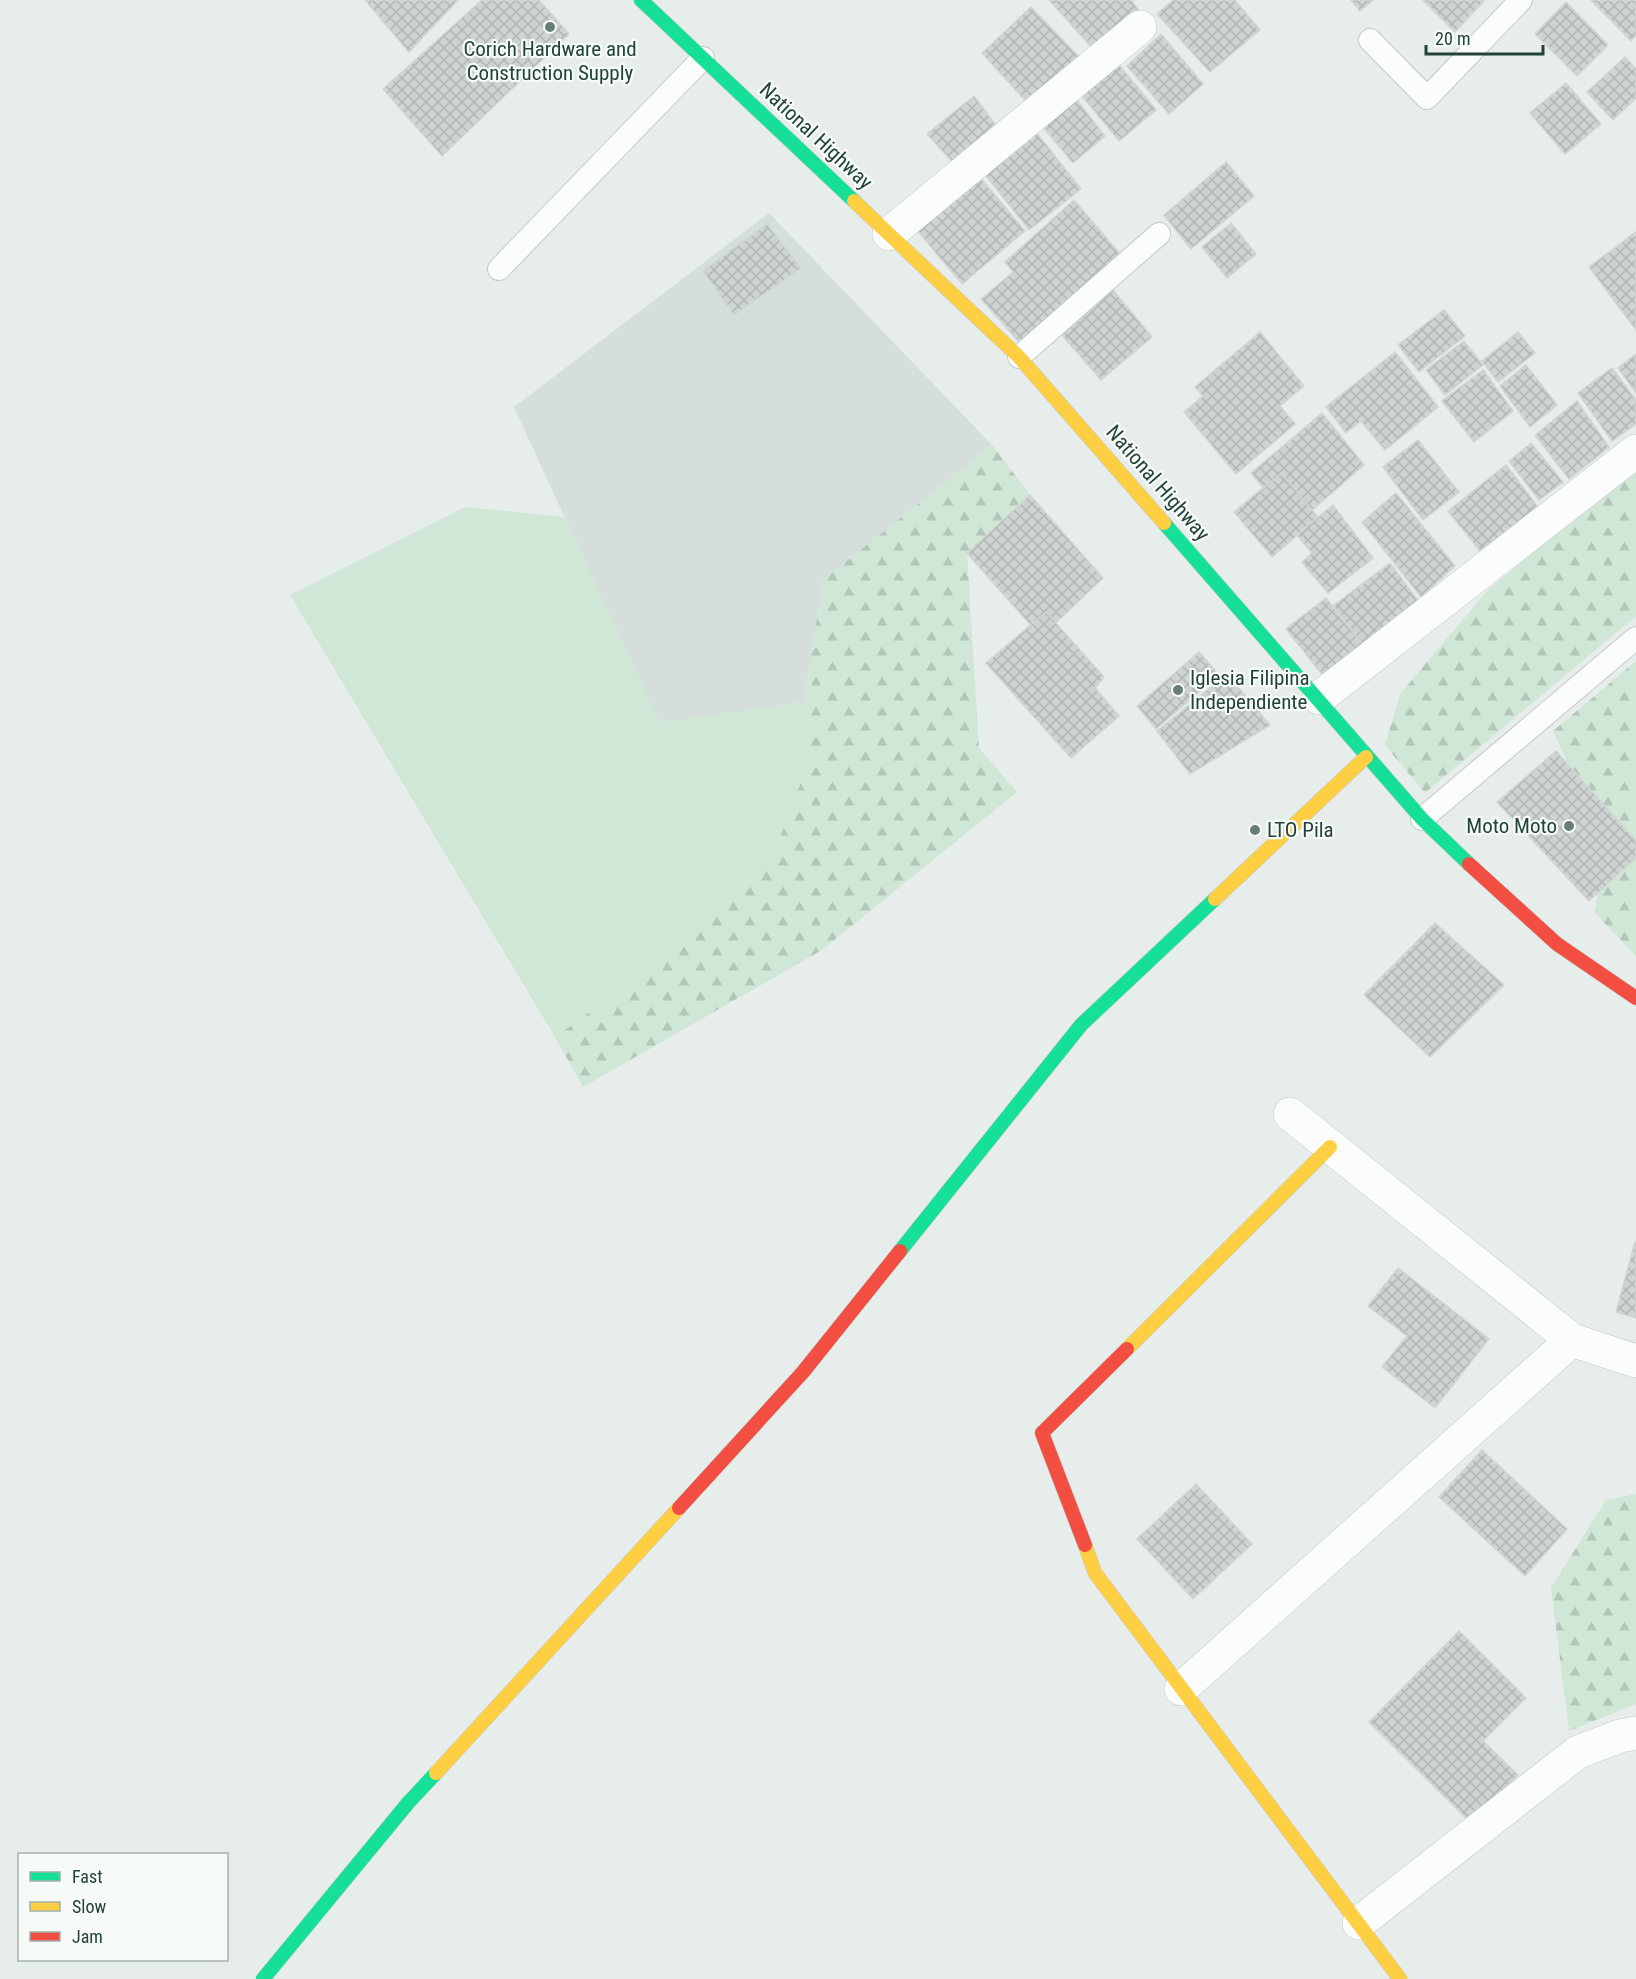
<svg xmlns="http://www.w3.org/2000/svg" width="1636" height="1979" viewBox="0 0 1636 1979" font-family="'Roboto Condensed',sans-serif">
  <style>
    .built { fill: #d5deda }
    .green { fill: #d0e6d7 }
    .forest { fill: url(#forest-firs) }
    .building { fill: url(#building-cross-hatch); stroke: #d0d6d3; stroke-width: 1.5 }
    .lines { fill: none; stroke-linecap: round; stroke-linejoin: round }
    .lane-casing { stroke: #c4cac7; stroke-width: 24 }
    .street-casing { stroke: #c4cac7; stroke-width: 34 }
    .fast-casing { stroke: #c3cac7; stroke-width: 15 }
    .slow-casing { stroke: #c3cac7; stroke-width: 15 }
    .jam-casing { stroke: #c3cac7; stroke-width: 15 }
    .lane { stroke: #fbfcfc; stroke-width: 22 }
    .street { stroke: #fbfcfc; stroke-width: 33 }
    .fast { stroke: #16e098; stroke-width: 14 }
    .slow { stroke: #ffcf43; stroke-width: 14 }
    .jam { stroke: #f24e42; stroke-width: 14 }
    .poi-dot { fill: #687e78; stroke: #f6fbf8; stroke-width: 2 }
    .labels { text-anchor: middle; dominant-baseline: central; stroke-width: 4.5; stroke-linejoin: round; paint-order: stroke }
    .poi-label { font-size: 21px; fill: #23423a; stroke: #f6fbf8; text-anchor: start }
    .street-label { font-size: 21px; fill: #23423a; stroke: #f6fbf8 }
  </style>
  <defs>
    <pattern id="forest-firs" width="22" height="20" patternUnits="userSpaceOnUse" patternTransform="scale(1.5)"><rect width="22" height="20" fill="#d0e6d7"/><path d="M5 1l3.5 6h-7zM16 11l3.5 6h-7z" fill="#b2c6b9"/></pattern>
    <pattern id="building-cross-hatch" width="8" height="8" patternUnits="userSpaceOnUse" patternTransform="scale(1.5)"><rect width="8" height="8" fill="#ced4d1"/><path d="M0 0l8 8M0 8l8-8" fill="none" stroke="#b1b7b4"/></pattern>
  </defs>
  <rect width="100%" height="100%" fill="#e7edea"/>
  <path class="built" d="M 769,213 L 992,445 L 823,580 L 804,702 L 659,723 L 514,407 Z"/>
  <path class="green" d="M 465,507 L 564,517 L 660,722 L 804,702 L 811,756 L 775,850 L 707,927 L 555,1037 L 290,595 Z"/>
  <g class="forest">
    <path d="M 992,445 L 1030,495 L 967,553 L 979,748 L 1017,792 L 822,950 L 583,1087 L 555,1037 L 707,927 L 775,850 L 811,756 L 804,702 L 823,580 Z"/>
    <path d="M 1636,468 L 1636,616 L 1425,793 L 1385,745 L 1400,694 L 1489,589 Z"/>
    <path d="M 1636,661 L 1636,956 L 1595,913 L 1604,843 L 1553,731 Z"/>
    <path d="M 1636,1494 L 1636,1704 L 1569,1731 L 1551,1588 L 1606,1500 Z"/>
  </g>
  <g class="building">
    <path d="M 365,0 L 458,0 L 409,52 Z"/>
    <path d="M 482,0 L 539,0 L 569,34 L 442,156 L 383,89 Z"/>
    <path d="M 1049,0 L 1131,0 L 1140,12 L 1096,52 Z"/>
    <path d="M 1173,0 L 1235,0 L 1260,30 L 1210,72 L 1157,14 Z"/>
    <path d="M 1351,0 L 1373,0 L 1360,11 Z"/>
    <path d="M 1423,0 L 1483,0 L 1484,1 L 1455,32 Z"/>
    <path d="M 1591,0 L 1636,0 L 1636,35 L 1631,41 Z"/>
    <path d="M 1566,2 L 1608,45 L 1577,76 L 1535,34 Z"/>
    <path d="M 1031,7 L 1082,60 L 1032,108 L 982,53 Z"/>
    <path d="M 1161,34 L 1203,84 L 1169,114 L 1127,66 Z"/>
    <path d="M 1625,57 L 1636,69 L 1636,98 L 1613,120 L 1587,92 Z"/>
    <path d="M 1116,61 L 1156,110 L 1119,141 L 1078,91 Z"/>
    <path d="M 1566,83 L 1601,124 L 1565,154 L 1530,113 Z"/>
    <path d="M 1072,94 L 1105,136 L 1073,163 L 1038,121 Z"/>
    <path d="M 974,96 L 1001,132 L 958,168 L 927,134 Z"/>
    <path d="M 1036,132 L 1081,189 L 1029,230 L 984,173 Z"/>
    <path d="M 1226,162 L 1254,196 L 1191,249 L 1164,215 Z"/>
    <path d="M 978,175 L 1025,231 L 962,284 L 915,228 Z"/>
    <path d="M 1074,200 L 1121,255 L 1020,343 L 981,299 L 1013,272 L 1005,262 Z"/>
    <path d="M 1231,223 L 1256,254 L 1227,278 L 1202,247 Z"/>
    <path d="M 767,224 L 801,268 L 734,315 L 703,271 Z"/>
    <path d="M 1636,232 L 1636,330 L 1589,267 Z"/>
    <path d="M 1113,290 L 1152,337 L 1101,380 L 1062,335 Z"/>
    <path d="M 1444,310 L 1465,336 L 1419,372 L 1398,345 Z"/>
    <path d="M 1260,332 L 1304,386 L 1280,406 L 1295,424 L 1236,474 L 1184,412 L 1203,396 L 1195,387 Z"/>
    <path d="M 1518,332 L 1535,353 L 1498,382 L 1482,361 Z"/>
    <path d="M 1464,341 L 1483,365 L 1445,395 L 1426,370 Z"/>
    <path d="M 1395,352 L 1438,407 L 1385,450 L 1361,421 L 1346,433 L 1326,407 Z"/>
    <path d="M 1636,354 L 1636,393 L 1618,368 Z"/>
    <path d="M 1526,365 L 1557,405 L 1530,427 L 1500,386 Z"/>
    <path d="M 1612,368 L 1636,400 L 1636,424 L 1612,441 L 1578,393 Z"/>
    <path d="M 1483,370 L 1513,411 L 1474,442 L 1442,401 Z"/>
    <path d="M 1577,401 L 1609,447 L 1569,479 L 1535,435 Z"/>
    <path d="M 1322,413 L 1364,465 L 1295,525 L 1251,473 Z"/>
    <path d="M 1418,440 L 1459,492 L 1423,520 L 1383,467 Z"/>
    <path d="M 1531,443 L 1563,482 L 1539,500 L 1509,461 Z"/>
    <path d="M 1506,465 L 1538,507 L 1480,551 L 1448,511 Z"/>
    <path d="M 1281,473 L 1318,517 L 1272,557 L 1234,512 Z"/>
    <path d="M 1396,493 L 1455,566 L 1421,597 L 1362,522 Z"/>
    <path d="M 1030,495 L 1103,578 L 1041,637 L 967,553 Z"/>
    <path d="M 1333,505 L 1373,558 L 1328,593 L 1302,562 L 1312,553 L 1297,535 Z"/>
    <path d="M 1390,563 L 1419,602 L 1363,645 L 1333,606 Z"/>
    <path d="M 1326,598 L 1363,645 L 1324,677 L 1286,629 Z"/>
    <path d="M 1046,612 L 1104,677 L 1095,688 L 1119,716 L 1071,758 L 986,663 Z"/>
    <path d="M 1199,652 L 1219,675 L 1156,729 L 1137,706 Z"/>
    <path d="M 1227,674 L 1270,725 L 1190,774 L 1157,731 Z"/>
    <path d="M 1556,751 L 1636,841 L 1636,858 L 1589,901 L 1497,802 Z"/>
    <path d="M 1435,923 L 1504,985 L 1430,1057 L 1364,995 Z"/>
    <path d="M 1635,1242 L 1636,1242 L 1636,1318 L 1616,1312 Z"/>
    <path d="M 1398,1268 L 1489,1339 L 1435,1408 L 1382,1367 L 1407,1336 L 1368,1306 Z"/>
    <path d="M 1482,1450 L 1567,1529 L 1525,1576 L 1439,1497 Z"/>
    <path d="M 1196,1484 L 1252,1544 L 1193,1599 L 1137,1539 Z"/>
    <path d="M 1459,1631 L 1526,1698 L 1483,1741 L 1518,1775 L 1471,1823 L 1369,1722 Z"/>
  </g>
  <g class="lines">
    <defs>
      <g id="lane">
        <path d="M 1370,40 L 1427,98 L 1521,0"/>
        <path d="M 499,269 L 703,58"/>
        <path d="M 1019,357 L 1159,234"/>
        <path d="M 1422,819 L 1636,638"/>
      </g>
      <g id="street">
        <path d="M 889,234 L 1140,27"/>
        <path d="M 1319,698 L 1636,451"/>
        <path d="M 1290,1114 L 1572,1340 L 1636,1361"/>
        <path d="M 1181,1689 L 1572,1340"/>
        <path d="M 1359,1923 L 1578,1752 L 1620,1736 L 1636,1733"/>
      </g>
      <g id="fast">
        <path d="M 641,0 L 854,201"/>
        <path d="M 1164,523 L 1422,819 L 1469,864"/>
        <path d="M 900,1251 L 1081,1025 L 1215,899"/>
        <path d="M 263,1979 L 408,1803 L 436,1773"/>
      </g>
      <g id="slow">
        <path d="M 854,201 L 1019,357 L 1164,523"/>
        <path d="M 1215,899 L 1366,757"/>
        <path d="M 1127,1349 L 1330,1147"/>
        <path d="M 1085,1545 L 1095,1573 L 1400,1979"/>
        <path d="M 436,1773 L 679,1508"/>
      </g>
      <g id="jam">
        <path d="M 1469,864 L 1557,944 L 1636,998"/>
        <path d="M 679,1508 L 803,1372 L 900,1251"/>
        <path d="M 1085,1545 L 1042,1433 L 1127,1349"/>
      </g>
    </defs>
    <use href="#lane" class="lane-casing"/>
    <use href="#street" class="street-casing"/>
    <use href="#fast" class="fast-casing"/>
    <use href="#slow" class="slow-casing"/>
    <use href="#jam" class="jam-casing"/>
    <use href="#lane" class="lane"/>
    <use href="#street" class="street"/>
    <use href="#fast" class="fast"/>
    <use href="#slow" class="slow"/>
    <use href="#jam" class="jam"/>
  </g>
  <g class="poi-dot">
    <circle cx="550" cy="27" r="6"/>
    <circle cx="1178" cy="690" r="6"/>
    <circle cx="1569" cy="826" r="6"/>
    <circle cx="1255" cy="830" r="6"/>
  </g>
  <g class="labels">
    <g class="poi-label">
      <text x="550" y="49" text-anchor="middle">Corich Hardware and<tspan x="550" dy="24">Construction Supply</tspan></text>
      <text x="1190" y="678">Iglesia Filipina<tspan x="1190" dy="24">Independiente</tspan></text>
      <text x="1557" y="826" text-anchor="end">Moto Moto</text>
      <text x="1267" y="830">LTO Pila</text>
    </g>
    <g class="street-label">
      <text transform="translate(816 136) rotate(43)">National Highway</text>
      <text transform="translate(1158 483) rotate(49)">National Highway</text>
    </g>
  </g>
  <rect x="18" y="1853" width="210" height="108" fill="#f6fbf8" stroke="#a2b1ac" stroke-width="1.5"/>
  <rect x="30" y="1872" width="30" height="9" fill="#16e098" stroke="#a2b1ac" stroke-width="1.5"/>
  <text x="72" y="1883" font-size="18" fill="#23423a">Fast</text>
  <rect x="30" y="1902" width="30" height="9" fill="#ffcf43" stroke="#a2b1ac" stroke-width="1.5"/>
  <text x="72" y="1913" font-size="18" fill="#23423a">Slow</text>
  <rect x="30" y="1932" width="30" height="9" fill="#f24e42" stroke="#a2b1ac" stroke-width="1.5"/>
  <text x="72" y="1943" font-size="18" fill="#23423a">Jam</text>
  <path d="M1426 45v9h117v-9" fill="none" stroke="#23423a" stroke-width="3"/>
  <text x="1435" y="45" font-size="18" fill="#23423a" stroke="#f6fbf8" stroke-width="4.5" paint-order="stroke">20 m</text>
</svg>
